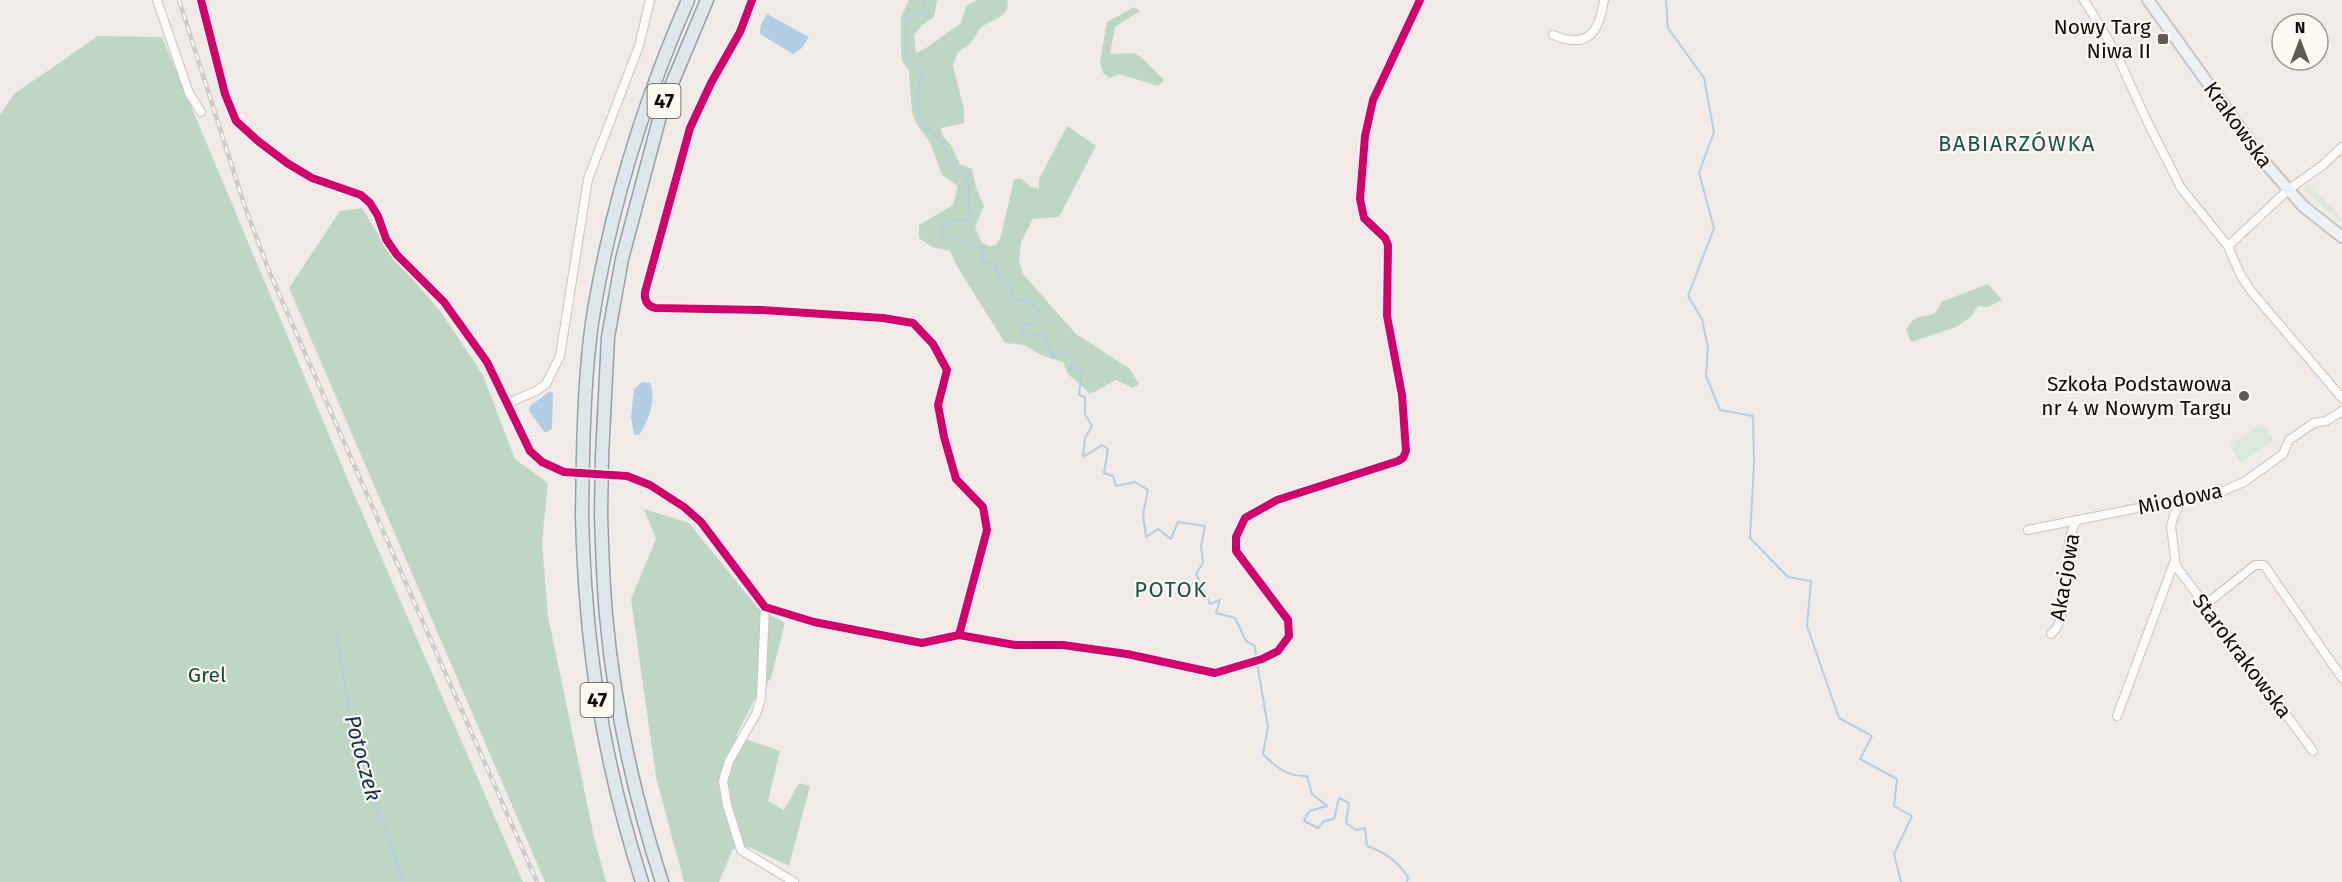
<svg xmlns="http://www.w3.org/2000/svg" width="2342" height="882" viewBox="0 0 2342 882" font-family="'Fira Sans',sans-serif">
  <style>
    .green { fill: #dae9dc }
    .forest { fill: #bed7c3 }
    .water { fill: #b1cee4 }
    .lines { fill: none; stroke-linecap: round; stroke-linejoin: round }
    .stream { stroke: #b1cee4; stroke-width: 2 }
    .street-casing { stroke: #c8c4c1; stroke-width: 10 }
    .secondary-casing { stroke: #c8c4c1; stroke-width: 14 }
    .primary-casing { stroke: #93a2a6; stroke-width: 15 }
    .street { stroke: #fdfcfb; stroke-width: 8 }
    .secondary { stroke: #edf1f3; stroke-width: 10 }
    .primary { stroke: #dde7ea; stroke-width: 12 }
    .rail-casing { stroke: #cecccb; stroke-width: 4.5 }
    .rail { stroke: #fff9f4; stroke-width: 2; stroke-dasharray: 7; stroke-linecap: butt }
    .primary-bridge-casing { stroke: #93a2a6; stroke-width: 15; stroke-linecap: butt }
    .primary-bridge { stroke: #dde7ea; stroke-width: 12 }
    .cycleway-casing { stroke: #fff9f4; stroke-width: 11 }
    .cycleway { stroke: #d6006c; stroke-width: 8 }
    .poi-dot { fill: #5e5a56; stroke: #fff9f4; stroke-width: 2 }
    .labels { text-anchor: middle; dominant-baseline: central; stroke-width: 4.5; stroke-linejoin: round; paint-order: stroke }
    .shield { fill: #fff9f4; stroke: #575350; stroke-width: 1.5 }
    .shield-label { font-size: 20px; font-weight: bold; fill: #0f0c09 }
    .poi-label { font-size: 21px; fill: #0f0c09; stroke: #fff9f4; text-anchor: end }
    .street-label { font-size: 21px; fill: #0f0c09; stroke: #fff9f4 }
    .park-label { font-size: 21px; fill: #134d30; stroke: #fff9f4 }
    .neighbourhood-label { font-size: 22px; letter-spacing: 1.5px; fill: #195450; stroke: #fff9f4 }
    .water-label { font-size: 22px; font-style: italic; fill: #11334b; stroke: #fff9f4 }
  </style>
  <rect width="100%" height="100%" fill="#f0ebe6"/>
  <g class="green">
    <path d="M 2308,185 L 2333,208 L 2342,222 L 2304,190 Z"/>
    <path d="M 2262,423 L 2274,440 L 2241,463 L 2229,445 Z"/>
  </g>
  <g class="forest">
    <path d="M 909,0 L 937,0 L 934,17 L 922,25 L 914,35 L 916,53 L 926,48 L 961,23 L 966,6 L 977,0 L 1008,0 L 1007,10 L 1000,17 L 981,27 L 970,44 L 958,52 L 953,66 L 964,108 L 964,123 L 941,128 L 942,135 L 951,145 L 960,164 L 972,169 L 976,188 L 984,206 L 975,227 L 982,243 L 989,246 L 996,245 L 1001,236 L 1014,179 L 1022,179 L 1031,187 L 1039,189 L 1039,179 L 1067,126 L 1096,146 L 1059,217 L 1033,219 L 1021,242 L 1019,261 L 1023,274 L 1076,334 L 1129,368 L 1139,384 L 1133,388 L 1116,380 L 1090,394 L 1068,374 L 1063,362 L 1043,356 L 1024,345 L 1005,343 L 958,268 L 950,251 L 932,247 L 919,238 L 919,225 L 953,205 L 958,186 L 942,175 L 930,142 L 917,125 L 912,112 L 909,71 L 902,61 L 901,45 L 901,17 Z"/>
    <path d="M 1134,7 L 1140,11 L 1115,27 L 1110,54 L 1134,53 L 1141,57 L 1164,80 L 1158,86 L 1119,74 L 1110,78 L 1103,73 L 1100,62 L 1107,22 Z"/>
    <path d="M 98,36 L 162,37 L 350,485 L 523,882 L 0,882 L 0,115 L 14,94 Z"/>
    <path d="M 362,208 L 387,249 L 441,312 L 483,375 L 515,459 L 548,483 L 542,542 L 548,616 L 594,837 L 606,882 L 545,882 L 289,288 L 340,211 Z"/>
    <path d="M 1988,284 L 2002,300 L 1988,307 L 1978,306 L 1971,317 L 1956,327 L 1911,342 L 1906,330 C 1908,327 1909,324 1912,321 C 1924,311 1935,322 1941,302 Z"/>
    <path d="M 644,509 L 689,523 L 758,608 L 785,623 L 771,678 L 757,695 L 736,736 L 780,751 L 768,801 L 784,810 L 799,783 L 810,786 L 789,866 L 749,847 L 733,849 L 719,882 L 684,882 L 656,777 L 631,599 L 656,539 Z"/>
  </g>
  <g class="water">
    <path d="M 767,14 L 809,37 L 802,48 L 793,54 L 760,34 L 761,24 Z"/>
    <path d="M 642,382 L 650,383 C 657,400 648,420 640,434 L 634,435 L 631,417 L 634,389 Z"/>
    <path d="M 550,391 L 553,394 L 552,429 L 545,433 L 529,411 L 530,406 Z"/>
  </g>
  <g class="lines">
    <g class="stream">
      <path d="M 924,0 L 926,13 L 906,19 L 906,58 L 923,69 C 918,89 912,111 926,129 C 929,133 936,136 940,141 C 947,150 952,160 955,170 L 968,178 L 969,211 L 972,220 L 946,221 L 942,235 L 984,250 L 980,261 L 995,263 L 1003,285 L 1011,287 L 1011,300 L 1029,301 L 1039,310 L 1035,322 L 1024,325 L 1022,336 L 1044,335 L 1052,358 L 1064,353 L 1073,358 L 1070,370 L 1082,370 L 1079,395 L 1085,397 L 1085,414 L 1092,426 L 1085,438 L 1083,457 L 1102,445 L 1108,449 L 1104,473 L 1113,476 L 1116,486 L 1135,482 L 1148,490 L 1143,514 L 1146,537 L 1158,529 L 1171,539 L 1178,522 L 1205,526 L 1201,546 L 1203,563 L 1196,574 L 1210,604 L 1220,600 L 1216,613 L 1235,618 L 1246,641 L 1255,646 L 1256,657"/>
      <path d="M 1666,0 L 1668,28 L 1704,78 L 1714,132 L 1699,173 L 1714,228 L 1688,296 L 1702,319 L 1708,348 L 1706,376 L 1720,410 L 1753,416 L 1754,464 L 1750,538 L 1788,577 L 1811,581 L 1807,626 L 1839,718 L 1872,736 L 1860,759 L 1897,779 L 1894,806 L 1912,816 L 1894,854 L 1901,882"/>
      <path d="M 335,630 L 357,751 L 403,882"/>
      <path d="M 1257,663 L 1268,727 L 1263,754 C 1275,767 1288,777 1307,776 L 1312,794 L 1327,806 L 1309,811 L 1304,821 L 1318,828 L 1324,821 L 1334,819 L 1339,798 L 1349,803 L 1346,823 L 1356,830 L 1365,828 L 1367,846 C 1385,852 1397,861 1408,877 L 1407,882"/>
    </g>
    <defs>
      <g id="street">
        <path d="M 157,0 L 189,93 L 201,112"/>
        <path d="M 201,0 L 225,94 L 236,121 L 258,141 L 287,163 L 312,178 L 361,195 L 370,203 L 378,216 L 386,239 L 397,255 L 444,302 L 487,362 L 530,451 L 542,462 L 564,472 L 627,476 L 650,485 L 684,507 L 701,522 L 765,607 L 814,622 L 922,643 L 959,635 L 1015,645 L 1063,645 L 1127,654 L 1215,673 L 1262,659 L 1278,651 L 1289,636 L 1288,620 L 1236,551 L 1236,537 L 1245,518 L 1277,500 L 1398,461 L 1403,458 L 1406,451 L 1402,395 L 1387,316 L 1388,245 L 1385,238 L 1364,218 L 1360,199 L 1365,136 L 1373,100 L 1420,0"/>
        <path d="M 752,0 L 740,32 L 711,83 L 690,128 L 645,292 C 644,301 648,307 656,308 L 761,310 L 883,318 L 913,323 L 933,344 L 947,370 L 938,405 L 944,437 L 956,479 L 983,507 L 987,530 L 959,635"/>
        <path d="M 2084,0 L 2115,51 L 2147,121 L 2181,188 L 2228,246 L 2240,274 L 2251,291 L 2342,398"/>
        <path d="M 1553,35 C 1587,49 1599,34 1604,0"/>
        <path d="M 2228,246 L 2288,190 L 2323,165 L 2342,147"/>
        <path d="M 508,403 L 536,391 L 546,384 L 560,356 L 588,179 L 639,46 L 650,0"/>
        <path d="M 2182,500 L 2174,515 L 2171,526 L 2176,566 L 2313,751"/>
        <path d="M 2028,530 L 2223,491 L 2244,482 L 2283,454 L 2289,440 L 2314,423 L 2326,421 L 2342,411"/>
        <path d="M 2205,605 L 2255,565 L 2264,565 L 2342,678"/>
        <path d="M 765,607 L 761,698 L 756,714 L 729,761 L 723,781 L 727,805 L 741,850 L 794,882"/>
        <path d="M 2051,634 C 2075,615 2059,546 2077,520"/>
        <path d="M 2117,716 L 2175,560"/>
      </g>
      <path id="secondary" d="M 2148,0 L 2266,164 L 2303,206 L 2342,237"/>
      <g id="primary">
        <path d="M 583,456 C 584,407 586,358 594,310 C 612,204 645,98 688,0"/>
        <path d="M 602,456 L 608,337 L 622,259 L 663,105 L 707,0"/>
        <path d="M 582,514 C 585,645 602,757 642,882"/>
        <path d="M 601,514 C 602,548 603,581 606,615 C 614,705 634,796 662,882"/>
      </g>
    </defs>
    <use href="#street" class="street-casing"/>
    <use href="#secondary" class="secondary-casing"/>
    <use href="#primary" class="primary-casing"/>
    <use href="#street" class="street"/>
    <use href="#secondary" class="secondary"/>
    <use href="#primary" class="primary"/>
    <defs>
      <path id="rail" d="M 179,0 L 244,204 L 269,271 L 537,882"/>
    </defs>
    <use href="#rail" class="rail-casing"/>
    <use href="#rail" class="rail"/>
    <defs>
      <g id="primary-bridge">
        <path d="M 582,514 L 583,456"/>
        <path d="M 601,514 L 602,456"/>
      </g>
    </defs>
    <use href="#primary-bridge" class="primary-bridge-casing"/>
    <use href="#primary-bridge" class="primary-bridge"/>
    <defs>
      <g id="cycleway">
        <path d="M 201,0 L 225,94 L 236,121 L 258,141 L 287,163 L 312,178 L 361,195 L 370,203 L 378,216 L 386,239 L 397,255 L 444,302 L 487,362 L 530,451 L 542,462 L 564,472 L 627,476 L 650,485 L 684,507 L 701,522 L 765,607 L 814,622 L 922,643 L 959,635 L 1015,645 L 1063,645 L 1127,654 L 1215,673 L 1262,659 L 1278,651 L 1289,636 L 1288,620 L 1236,551 L 1236,537 L 1245,518 L 1277,500 L 1398,461 L 1403,458 L 1406,451 L 1402,395 L 1387,316 L 1388,245 L 1385,238 L 1364,218 L 1360,199 L 1365,136 L 1373,100 L 1420,0"/>
        <path d="M 752,0 L 740,32 L 711,83 L 690,128 L 645,292 C 644,301 648,307 656,308 L 761,310 L 883,318 L 913,323 L 933,344 L 947,370 L 938,405 L 944,437 L 956,479 L 983,507 L 987,530 L 959,635"/>
      </g>
    </defs>
    <use href="#cycleway" class="cycleway-casing"/>
    <use href="#cycleway" class="cycleway"/>
  </g>
  <g class="poi-dot">
    <rect x="2157" y="33" width="12" height="12" rx="3"/>
    <circle cx="2244" cy="396" r="6"/>
  </g>
  <g class="labels">
    <g class="shield">
      <rect x="647.5" y="84" width="33" height="34" rx="4.5"/>
      <rect x="580.5" y="683" width="33" height="34" rx="4.5"/>
    </g>
    <g class="shield-label">
      <text x="664" y="101">47</text>
      <text x="597" y="700">47</text>
    </g>
    <g class="poi-label">
      <text x="2151" y="27">Nowy Targ<tspan x="2151" dy="24">Niwa II</tspan></text>
      <text x="2232" y="384">Szkoła Podstawowa<tspan x="2232" dy="24">nr 4 w Nowym Targu</tspan></text>
    </g>
    <g class="street-label">
      <text transform="translate(2238 125) rotate(54)">Krakowska</text>
      <text transform="translate(2180 499) rotate(-12)">Miodowa</text>
      <text transform="translate(2065 577) rotate(-80)">Akacjowa</text>
      <text transform="translate(2242 656) rotate(53)">Starokrakowska</text>
    </g>
    <g class="park-label">
      <text x="207" y="675">Grel</text>
    </g>
    <g class="neighbourhood-label">
      <text x="2017" y="143">BABIARZÓWKA</text>
      <text x="1171" y="589">POTOK</text>
    </g>
    <g class="water-label">
      <text transform="translate(363 758) rotate(75)">Potoczek</text>
    </g>
  </g>
  <g transform="translate(2300 42)"><circle r="28" fill="#fff9f4" stroke="#9f9a96" stroke-width="1.5"/>
  <path d="M0-4.5L10 22L0 15L-10 22Z" fill="#5e5a56"/>
  <text y="-9" font-size="16" font-weight="bold" text-anchor="middle" fill="#0f0c09">N</text>
  </g>
</svg>
